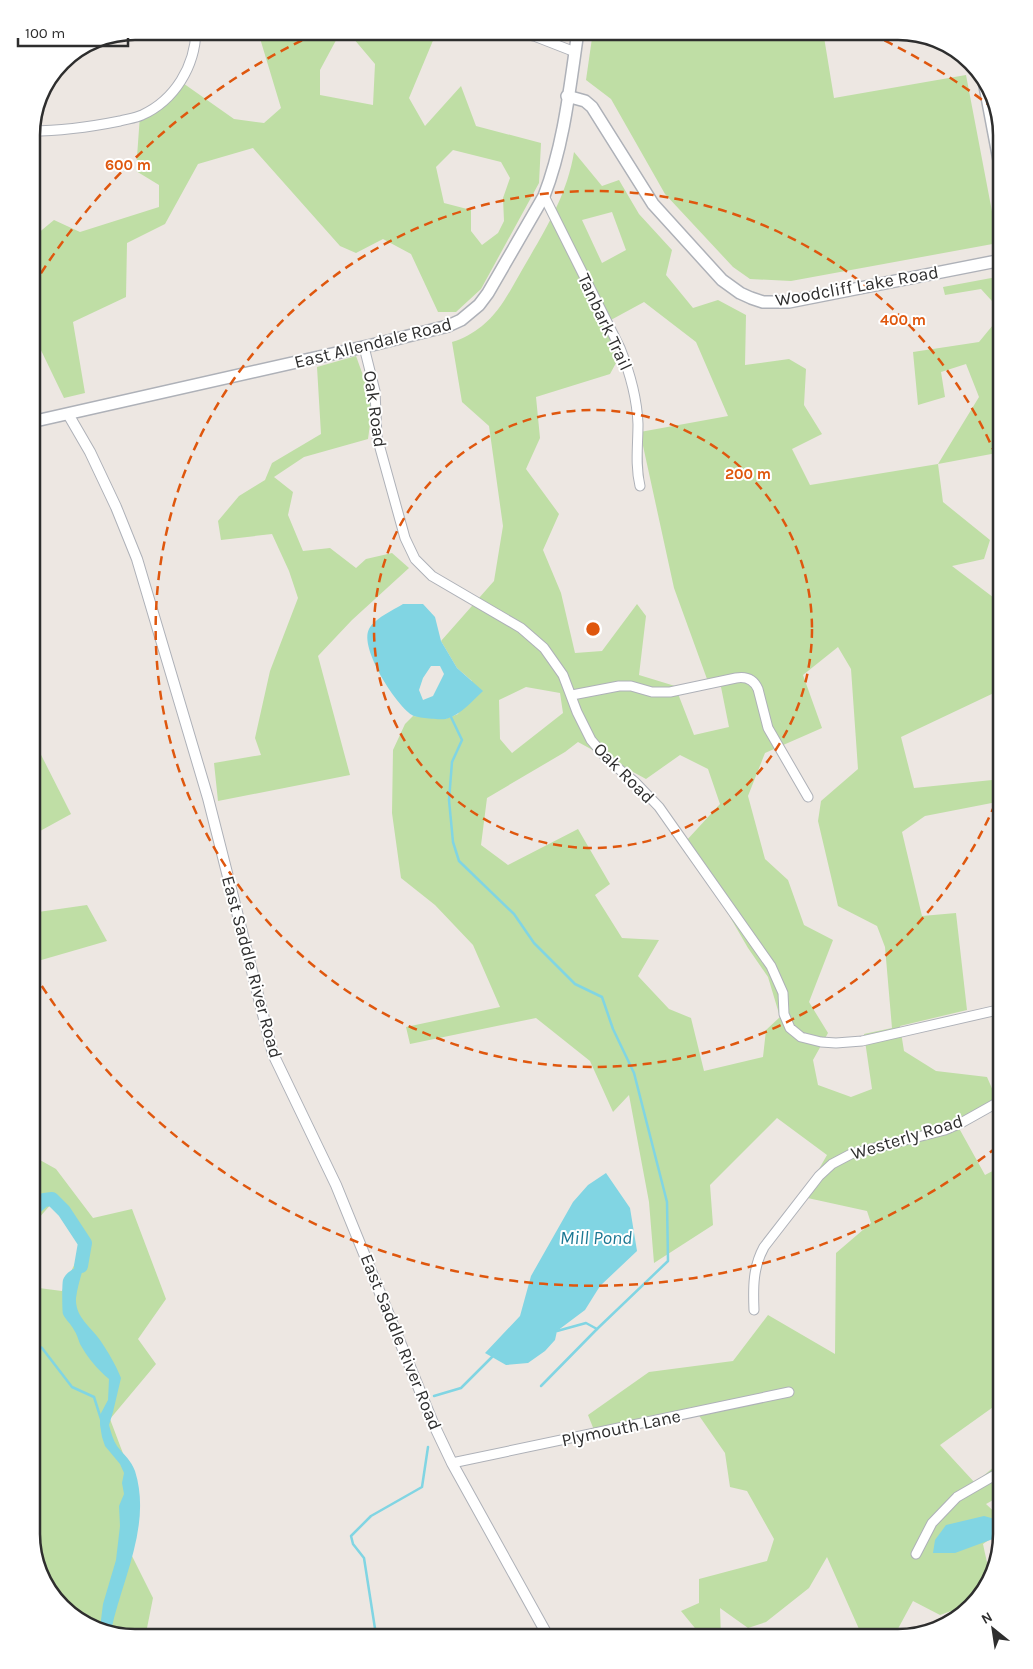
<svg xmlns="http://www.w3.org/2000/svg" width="1033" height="1669" viewBox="0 0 1033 1669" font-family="Karla,sans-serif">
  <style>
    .green { fill: #bfdea5; fill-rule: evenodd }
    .water { fill: #81d5e3; fill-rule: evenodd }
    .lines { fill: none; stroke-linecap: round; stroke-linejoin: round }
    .stream { stroke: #81d5e3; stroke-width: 2.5 }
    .river { stroke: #81d5e3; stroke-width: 14 }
    .minor-casing { stroke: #aeb1b8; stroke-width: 11 }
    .tertiary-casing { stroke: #aeb1b8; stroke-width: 12 }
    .secondary-casing { stroke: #aeb1b8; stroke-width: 14 }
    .minor { stroke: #fff; stroke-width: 9 }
    .tertiary { stroke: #fff; stroke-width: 10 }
    .secondary { stroke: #fff; stroke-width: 11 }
    .ring { fill: none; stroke: #df570e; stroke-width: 2.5; stroke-dasharray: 9 6 }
    .labels { text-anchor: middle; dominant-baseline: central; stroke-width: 4; stroke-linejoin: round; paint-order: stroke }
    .street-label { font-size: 18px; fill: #2e2e2e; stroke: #fff }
    .water-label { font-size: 19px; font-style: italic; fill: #1c7893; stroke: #fff }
    .rim { fill: none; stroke: #2e2e2e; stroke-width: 2.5 }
    .centre { fill: #df570e; stroke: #fff; stroke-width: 2.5 }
    .ring-label { font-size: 15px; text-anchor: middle; font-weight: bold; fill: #df570e; stroke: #fff; stroke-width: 4; stroke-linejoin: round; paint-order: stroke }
  </style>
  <rect width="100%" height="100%" fill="#ede7e2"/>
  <g class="green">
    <path d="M 302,31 L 341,31 L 320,70 L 320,95 L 373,105 L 375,64 L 353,38 L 365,31 L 437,31 L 409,98 L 425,126 L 461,86 L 476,126 L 541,143 L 539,183 L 481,289 L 456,312 L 438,312 L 411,254 L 383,239 L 356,253 L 340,246 L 253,148 L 198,164 L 165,224 L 127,243 L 126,297 L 73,322 L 85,393 L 64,398 L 38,344 L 31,345 L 31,239 L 54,220 L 80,232 L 159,207 L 159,185 L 136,171 L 140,115 L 180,81 L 234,119 L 264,123 L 281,108 L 259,35 ZM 453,150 L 501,162 L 510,178 L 503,198 L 504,221 L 498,233 L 482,245 L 471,231 L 471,210 L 444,203 L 436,167 Z"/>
    <path d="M 593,31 L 762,31 L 764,38 L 796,31 L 823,31 L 834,98 L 966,75 L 998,243 L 791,281 L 750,279 L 733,267 L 665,194 L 611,99 L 586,80 Z"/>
    <path d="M 574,152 L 602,186 L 619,180 L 639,214 L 672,250 L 666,275 L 693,308 L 718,300 L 746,315 L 745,365 L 789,359 L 806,369 L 804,405 L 822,434 L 792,449 L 810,485 L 938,464 L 979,397 L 966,364 L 941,372 L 945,397 L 918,405 L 913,352 L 979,342 L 1002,314 L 1002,452 L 938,464 L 943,502 L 990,540 L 984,559 L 952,566 L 1002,604 L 1002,678 L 996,692 L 901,737 L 914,788 L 1002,779 L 1002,801 L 925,816 L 902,832 L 922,916 L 956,913 L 967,1010 L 900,1026 L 904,1051 L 936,1071 L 987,1077 L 997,1100 L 955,1121 L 985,1175 L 1002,1166 L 1002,1390 L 996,1405 L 940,1445 L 975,1483 L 1002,1460 L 1002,1495 L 986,1504 L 1002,1519 L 1002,1531 L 983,1544 C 985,1554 988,1565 989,1575 C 989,1601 959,1608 940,1615 L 913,1601 L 893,1638 L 863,1638 L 827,1557 L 809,1588 L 766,1622 L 748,1628 L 720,1608 L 721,1638 L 703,1638 L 681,1611 L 699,1603 L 699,1579 L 767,1561 L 774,1539 L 747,1491 L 730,1487 L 725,1453 L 693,1407 L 594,1430 L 588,1415 L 649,1372 L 733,1361 L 768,1315 L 835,1354 L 836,1253 L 871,1223 L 867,1211 L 803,1197 L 827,1155 L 777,1118 L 710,1185 L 713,1225 L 654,1263 L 649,1202 L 629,1095 L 613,1112 L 590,1061 L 536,1018 L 410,1044 L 406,1027 L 500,1007 L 473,945 L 435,905 L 401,878 L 392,813 L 393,750 L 405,724 L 413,716 L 445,719 L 458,714 L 472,681 L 457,668 L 441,641 L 494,581 L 503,526 L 489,426 L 462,402 L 452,342 C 463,339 473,333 482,326 C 500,312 511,289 522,270 C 544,232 567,196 574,152 ZM 612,212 L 626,250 L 602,263 L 582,220 ZM 644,302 L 696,342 L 728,416 L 640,432 L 674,588 L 707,679 L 719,677 L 729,727 L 694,735 L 675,686 L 639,675 L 646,616 L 637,604 L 602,651 L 575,653 L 561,593 L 543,550 L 559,514 L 526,469 L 540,438 L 536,397 L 610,374 L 622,352 L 609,321 ZM 838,647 L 851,669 L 858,769 L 821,801 L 818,821 L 838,906 L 877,926 L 885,947 L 892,1028 L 864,1034 L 872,1089 L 851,1097 L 818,1085 L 813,1060 L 828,1033 L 809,1002 L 833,940 L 804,925 L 788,880 L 765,859 L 748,796 L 765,753 L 822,728 L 803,675 ZM 526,687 L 560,693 L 563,713 L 512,753 L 500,739 L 499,700 ZM 578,742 L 646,779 L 680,755 L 708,769 L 720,804 L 686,841 L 748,948 L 768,977 L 780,1017 L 766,1030 L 763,1057 L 704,1071 L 691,1018 L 669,1009 L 638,976 L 659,940 L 622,938 L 595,895 L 610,884 L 578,829 L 508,865 L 481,845 L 487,798 L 565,752 Z"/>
    <path d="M 1002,276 L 1002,312 L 981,289 L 945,295 L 943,287 Z"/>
    <path d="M 356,356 L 373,403 L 368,439 L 304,457 L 274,477 L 293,492 L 288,515 L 303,551 L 330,548 L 356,568 L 366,559 L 392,553 L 409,568 L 352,620 L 318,656 L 350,775 L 218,801 L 214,763 L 261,755 L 255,738 L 270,671 L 298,598 L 289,571 L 272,534 L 221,540 L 218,521 L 239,496 L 265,480 L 272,463 L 321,434 L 317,367 Z"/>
    <path d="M 31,735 L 71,814 L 31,836 Z"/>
    <path d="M 87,905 L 107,941 L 31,963 L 31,913 Z"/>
    <path d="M 31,1155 L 56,1169 L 93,1218 L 132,1209 L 166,1299 L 138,1339 L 156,1364 L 110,1419 L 130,1472 L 129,1550 L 153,1598 L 145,1638 L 129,1638 L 78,1620 L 42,1580 L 31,1534 L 31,1287 L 62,1291 L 83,1246 L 52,1203 L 31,1227 Z"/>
  </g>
  <g class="water">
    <path d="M 403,604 L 423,604 L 435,617 L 441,641 L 457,668 L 483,691 C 472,701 461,715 446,719 C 441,720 416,718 412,715 C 396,705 359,648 369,629 C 374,619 393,610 403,604 ZM 431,666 L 440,666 L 444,674 L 433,696 L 423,700 L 419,690 L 423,678 Z"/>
    <path d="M 606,1173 L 630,1208 L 637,1251 L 600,1286 L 585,1310 L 557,1331 L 555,1340 L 545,1351 L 528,1363 L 506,1365 L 485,1353 L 520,1316 L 531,1276 L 573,1202 L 588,1185 Z"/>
    <path d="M 87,1249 C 85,1266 78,1282 76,1298 C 75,1317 90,1326 100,1340 C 108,1352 116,1365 121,1378 L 113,1412 L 109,1425 C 111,1432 113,1440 117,1446 C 124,1455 131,1460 135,1471 C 152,1525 122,1579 111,1631 L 100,1628 L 103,1604 L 116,1560 L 120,1526 L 119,1506 L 124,1494 L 122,1483 L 124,1473 L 120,1464 L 105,1446 L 102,1437 L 100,1425 L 100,1415 L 108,1400 L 109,1379 C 98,1370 87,1357 80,1344 C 78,1339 77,1334 74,1330 C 71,1324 65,1319 63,1314 C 62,1311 62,1283 63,1280 C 68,1266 87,1270 79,1250 Z"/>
    <path d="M 984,1516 L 1002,1521 L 1001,1536 L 955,1553 L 933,1553 L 935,1540 L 946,1525 Z"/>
  </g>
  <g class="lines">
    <g class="stream">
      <path d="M 451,717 L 462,740 L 452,762 L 449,800 L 453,842 L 459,861 L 514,914 L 534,943 L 575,984 L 602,997 L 613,1029 L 634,1073 L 667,1202 L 668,1261 L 597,1329 L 586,1323 L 557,1331"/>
      <path d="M 31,1343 L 42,1348 L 72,1387 L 94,1397 L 101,1419"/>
      <path d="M 541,1386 L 597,1329"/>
      <path d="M 434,1396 L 461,1388 L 492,1357"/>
      <path d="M 375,1638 L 376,1635 L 364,1558 L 353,1544 L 351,1536 L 371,1516 L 422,1487 L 428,1447"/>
    </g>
    <path class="river" d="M 31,1211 L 44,1200 L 52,1199 L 64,1211 L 85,1243 L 81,1266"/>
    <defs>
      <g id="minor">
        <path d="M 510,31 L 534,36 L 575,52"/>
        <path d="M 31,131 C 61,131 90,127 120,121 C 127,119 136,118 142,115 C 175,100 195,66 196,31"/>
        <path d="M 544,196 L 620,348 C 630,373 637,397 638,424 C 638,445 635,465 640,486"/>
        <path d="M 364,347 L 375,391 L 377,437 L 405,538 L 415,559 L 432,576 L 521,628 L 544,648 L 563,675 L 577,712 L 591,740 L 609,761 L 635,782 L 659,807 L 771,966 L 783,993 L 784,1014 L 790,1028 L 801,1037 L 821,1042 L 836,1043 L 862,1041 L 1002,1009"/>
        <path d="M 572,695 L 619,686 L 631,686 L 652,692 L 670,692 L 736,678 C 747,676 754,680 758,689 L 768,728 L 808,797"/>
        <path d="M 754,1310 C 753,1287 753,1267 764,1247 L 819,1176 L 832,1164 L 851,1154 L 945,1130 L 961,1123 L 1002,1100"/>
        <path d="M 452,1463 L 789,1392"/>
        <path d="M 916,1554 L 932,1523 L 957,1497 L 1002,1471"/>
      </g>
      <path id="tertiary" d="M 68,414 L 90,452 L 116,507 L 137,559 L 208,798 L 273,1054 L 336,1185 L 433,1423 L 452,1463 L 549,1638"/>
      <g id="secondary">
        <path d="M 984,81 L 1002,176"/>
        <path d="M 567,96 L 585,101 L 592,107 L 653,204 L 722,280 L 740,293 L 751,298 L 763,302 L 789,302 L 1002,260"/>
        <path d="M 31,422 L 372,345 L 448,326 L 461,320 L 479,305 L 488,293 L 544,196 C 564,145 570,86 578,31"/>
      </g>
    </defs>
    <use href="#minor" class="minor-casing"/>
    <use href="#tertiary" class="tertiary-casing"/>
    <use href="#secondary" class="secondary-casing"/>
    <use href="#minor" class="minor"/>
    <use href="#tertiary" class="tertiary"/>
    <use href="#secondary" class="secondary"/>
  </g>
  <g class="ring">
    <circle cx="593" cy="629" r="219"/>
    <path d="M1001 790A438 438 0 1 1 1001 468"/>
    <path d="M997 1147A657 657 0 0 1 33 972M33 286A657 657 0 0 1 315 34M871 34A657 657 0 0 1 993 108"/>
  </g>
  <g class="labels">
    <g class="street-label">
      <text transform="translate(857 286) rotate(-10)">Woodcliff Lake Road</text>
      <text transform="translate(605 322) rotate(65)">Tanbark Trail</text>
      <text transform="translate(373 343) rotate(-14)">East Allendale Road</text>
      <text transform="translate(375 409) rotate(82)">Oak Road</text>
      <text transform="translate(624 773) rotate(45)">Oak Road</text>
      <text transform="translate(252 967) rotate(75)">East Saddle River Road</text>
      <text transform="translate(907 1137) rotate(-17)">Westerly Road</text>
      <text transform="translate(401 1342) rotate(68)">East Saddle River Road</text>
      <text transform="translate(621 1428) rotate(-12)">Plymouth Lane</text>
    </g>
    <g class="water-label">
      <text x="596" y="1238">Mill Pond</text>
    </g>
  </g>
  <path d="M0 0H1033V1669H0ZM135 40H898A95 95 0 0 1 993 135V1534A95 95 0 0 1 898 1629H135A95 95 0 0 1 40 1534V135A95 95 0 0 1 135 40Z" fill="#fff" fill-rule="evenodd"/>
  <path class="rim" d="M135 40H898A95 95 0 0 1 993 135V1534A95 95 0 0 1 898 1629H135A95 95 0 0 1 40 1534V135A95 95 0 0 1 135 40Z"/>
  <circle cx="593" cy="629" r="8" class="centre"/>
  <g class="ring-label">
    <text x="128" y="170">600 m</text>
    <text x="903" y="325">400 m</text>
    <text x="748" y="479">200 m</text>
  </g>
  <g transform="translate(993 1629) rotate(330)" stroke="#ffffff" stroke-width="4" paint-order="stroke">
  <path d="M0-4L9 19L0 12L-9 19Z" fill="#2e2e2e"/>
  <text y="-8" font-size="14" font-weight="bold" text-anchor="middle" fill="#2e2e2e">N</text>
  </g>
  <path d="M18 38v8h110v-8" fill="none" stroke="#2e2e2e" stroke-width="2.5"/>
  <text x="25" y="38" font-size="15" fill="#2e2e2e" stroke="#ffffff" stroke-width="4" paint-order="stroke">100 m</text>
</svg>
